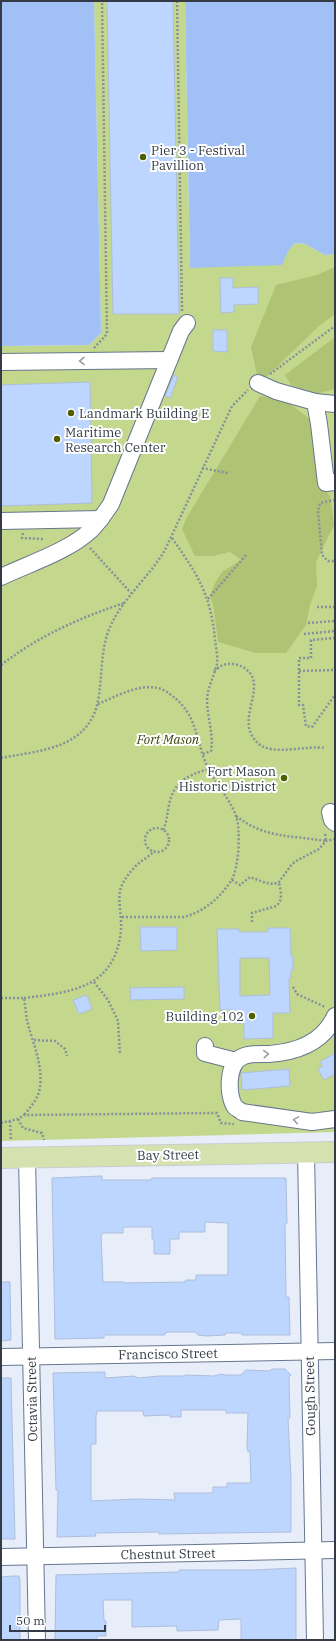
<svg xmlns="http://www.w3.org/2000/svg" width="336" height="1641" viewBox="0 0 336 1641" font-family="'IBM Plex Serif',serif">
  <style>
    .green { fill: #c3d88c }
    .forest { fill: #afc374 }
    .water { fill: #a0c0f6 }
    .building { fill: #bdd6ff; stroke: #aebeda; fill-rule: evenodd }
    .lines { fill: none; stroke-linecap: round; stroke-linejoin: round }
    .minor-casing { stroke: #67768f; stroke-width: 18 }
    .major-casing { stroke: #cacccf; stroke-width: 22 }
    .path { stroke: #89909b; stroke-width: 2.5; stroke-dasharray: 2 2; stroke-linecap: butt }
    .minor { stroke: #fff; stroke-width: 16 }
    .major { stroke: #d5e2af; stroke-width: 20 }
    .oneway { stroke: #9a9da2 }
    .poi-dot { fill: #4e5e00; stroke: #fff; stroke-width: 1.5 }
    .labels { text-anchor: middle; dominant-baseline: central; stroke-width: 4; stroke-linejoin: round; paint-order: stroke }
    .poi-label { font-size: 13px; fill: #343b46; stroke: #fff; text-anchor: start }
    .park-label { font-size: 13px; font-style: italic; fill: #374306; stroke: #fff }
    .street-label { font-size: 13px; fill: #343b46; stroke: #fff }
  </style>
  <rect width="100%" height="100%" fill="#e7eefa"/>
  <path class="green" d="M 94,1 L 185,1 L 190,268 L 288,251 L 295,243 L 305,244 L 325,255 L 335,254 L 335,1132 L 1,1141 L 1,346 L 89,345 L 101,333 Z"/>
  <g class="forest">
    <path d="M 335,267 L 335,314 L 319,326 L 259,384 L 251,347 L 276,285 L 317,275 Z"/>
    <path d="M 335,337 L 335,389 L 315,394 L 291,385 L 285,375 Z"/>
    <path d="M 260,396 L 289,403 L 315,423 L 321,485 L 330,496 L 334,525 L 316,562 L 317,586 L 310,605 L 306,625 L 286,653 L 256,653 L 218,642 L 214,609 L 210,595 L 215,583 L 222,572 L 241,560 L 230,552 L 213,556 L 195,556 L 182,529 L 187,517 Z"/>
  </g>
  <g class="water">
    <path d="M 1,1 L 94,1 L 101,333 L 89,345 L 1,346 Z"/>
    <path d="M 185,1 L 335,1 L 335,254 L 325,255 L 305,244 L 295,243 L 288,251 L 282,265 L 190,268 Z"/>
  </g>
  <g class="building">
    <path d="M 107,1 L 173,1 L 179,314 L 113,314 Z"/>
    <path d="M 220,278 L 233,278 L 233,288 L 258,287 L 258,304 L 234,305 L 234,312 L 221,313 Z"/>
    <path d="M 213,330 L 227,330 L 227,352 L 213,351 Z"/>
    <path d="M 174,375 L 178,377 L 170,398 L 165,396 Z"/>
    <path d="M 90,382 L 92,503 L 1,506 L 1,385 Z"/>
    <path d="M 140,927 L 177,927 L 177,950 L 141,951 Z"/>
    <path d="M 268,928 L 290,928 L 291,956 L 293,956 L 293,970 L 291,970 L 291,978 L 289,978 L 290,1013 L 273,1013 L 273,1038 L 244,1039 L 244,1023 L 233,1023 L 233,1010 L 220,1010 L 217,929 L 239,929 L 239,932 L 268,932 ZM 240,958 L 269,958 L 270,995 L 240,996 Z"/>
    <path d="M 184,987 L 184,999 L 131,1000 L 130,988 Z"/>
    <path d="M 87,995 L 92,1009 L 79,1014 L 73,1000 Z"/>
    <path d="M 335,1053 L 335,1074 L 324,1080 L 318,1069 L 323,1066 L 320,1062 Z"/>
    <path d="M 289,1069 L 290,1086 L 242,1090 L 241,1073 Z"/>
    <path d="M 102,1176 L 102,1180 L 151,1180 L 152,1178 L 286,1178 L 287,1223 L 285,1224 L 286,1297 L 289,1297 L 290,1335 L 242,1335 L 242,1333 L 226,1333 L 225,1335 L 207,1336 L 198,1335 L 196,1332 L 168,1332 L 165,1333 L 165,1335 L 104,1335 L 104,1338 L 55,1339 L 52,1178 ZM 205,1222 L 228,1223 L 228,1275 L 196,1275 L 196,1280 L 186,1280 L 185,1282 L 124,1283 L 124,1282 L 103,1282 L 101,1235 L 102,1235 L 102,1233 L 123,1233 L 123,1227 L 152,1227 L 152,1239 L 154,1239 L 154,1254 L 170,1254 L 170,1239 L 179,1239 L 179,1232 L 205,1232 Z"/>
    <path d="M 1,1282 L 10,1282 L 11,1340 L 1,1341 Z"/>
    <path d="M 272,1369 L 285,1369 L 291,1375 L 289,1377 L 290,1418 L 288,1419 L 291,1478 L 291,1532 L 159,1534 L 159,1532 L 95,1533 L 96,1536 L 57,1537 L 58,1490 L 56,1490 L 53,1373 L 105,1372 L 105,1378 L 133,1376 L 139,1378 L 159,1376 L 184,1376 L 186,1375 L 214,1376 L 221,1374 L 225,1375 L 241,1375 L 246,1370 L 270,1371 ZM 181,1410 L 226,1410 L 226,1413 L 248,1413 L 247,1448 L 248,1452 L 250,1451 L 251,1483 L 227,1483 L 227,1487 L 213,1487 L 213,1493 L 174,1493 L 175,1500 L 137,1499 L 91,1501 L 91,1444 L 96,1444 L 96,1414 L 97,1414 L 97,1411 L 143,1411 L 144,1416 L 170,1415 L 170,1417 L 181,1417 Z"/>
    <path d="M 1,1378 L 11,1378 L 15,1539 L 1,1539 Z"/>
    <path d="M 296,1568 L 296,1640 L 241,1640 L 241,1619 L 219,1620 L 218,1630 L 177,1631 L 177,1626 L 132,1627 L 132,1600 L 103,1600 L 104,1621 L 106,1621 L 106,1636 L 97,1636 L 97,1640 L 55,1640 L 56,1575 L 179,1572 L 179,1570 L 253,1570 Z"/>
    <path d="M 12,1576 L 19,1576 L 20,1581 L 20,1617 L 22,1620 L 20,1624 L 20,1640 L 1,1640 L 1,1577 Z"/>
  </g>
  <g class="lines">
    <defs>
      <g id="minor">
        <path d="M 1,362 L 169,360"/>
        <path d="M 258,383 L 276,391 L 315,402 L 319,424 L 326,483 L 335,482"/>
        <path d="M 315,402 L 335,404"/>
        <path d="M 1,521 L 101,519"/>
        <path d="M 1,577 C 28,564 69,551 91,530 C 99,522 105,513 111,504 L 181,331 L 187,323"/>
        <path d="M 330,812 L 332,820 L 335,823"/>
        <path d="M 335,1016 C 323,1043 297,1052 269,1054 C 261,1054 250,1053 242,1057 C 227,1063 227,1096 235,1107 C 237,1109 240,1110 242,1112 L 312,1122 L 335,1119"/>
        <path d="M 205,1046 L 205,1053 L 236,1061"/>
        <path d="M 306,1152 L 315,1640"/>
        <path d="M 27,1157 L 37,1640"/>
        <path d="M 1,1357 L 335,1351"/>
        <path d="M 1,1557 L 335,1550"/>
      </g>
      <path id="major" d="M 1,1158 L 335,1152"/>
    </defs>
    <use href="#minor" class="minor-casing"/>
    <use href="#major" class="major-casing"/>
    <g class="path">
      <path d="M 177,1 L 182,311"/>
      <path d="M 94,348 L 107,334 L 102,1"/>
      <path d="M 270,374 L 335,326"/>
      <path d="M 202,468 L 228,473"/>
      <path d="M 335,500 L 320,503 L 318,511 L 322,555 L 328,561 L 335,561"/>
      <path d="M 23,533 L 22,538 L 43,539"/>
      <path d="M 172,538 C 197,574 211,594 215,640 C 216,647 218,657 217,664 C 214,676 208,687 207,699 C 207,717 214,734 211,751 L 203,754"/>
      <path d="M 90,548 L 131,593"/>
      <path d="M 208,599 L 247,554"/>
      <path d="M 317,607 L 335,607"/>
      <path d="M 308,623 L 335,621"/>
      <path d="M 304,634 L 335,631"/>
      <path d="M 335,638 L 311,640 L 311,658 L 299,658 L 299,705 L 303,705 L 306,726 L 312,727 L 335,695"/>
      <path d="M 1,665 C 39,636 79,618 124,603"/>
      <path d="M 214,671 C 216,670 219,667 221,666 C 236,659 255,670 254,686 C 254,706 239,727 259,744 C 272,756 307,745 325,748"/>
      <path d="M 299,671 L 335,670"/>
      <path d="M 98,704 C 117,696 141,682 161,689 C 167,691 172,696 176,699 C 196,716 196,738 205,761 C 212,781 229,796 236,816 C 241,830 239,869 231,881 C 220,898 203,912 184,917 L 122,917"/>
      <path d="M 1,758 C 42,750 92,749 99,695 C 102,674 101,652 108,632 C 120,600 148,579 165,550 L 232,406 L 248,390"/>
      <path d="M 236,816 C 266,839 291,835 326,841 L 325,833"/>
      <circle cx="157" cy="840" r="12"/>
      <path d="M 163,830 C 167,822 167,814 169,805 C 174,781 187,776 208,769"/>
      <path d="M 232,880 L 240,885 L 250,877 L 266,883 L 274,884 L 279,882 L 292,864 L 296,861 L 319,849 L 326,841 L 335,839"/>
      <path d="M 252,922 L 252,913 L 276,906 C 284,900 280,890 279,882"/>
      <path d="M 94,982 L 108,1000 L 118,1021 L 120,1055"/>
      <path d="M 293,987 L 297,994 L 325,1007"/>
      <path d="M 1,998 L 24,998 C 25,1005 26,1013 27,1020 C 32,1042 45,1068 39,1092 C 36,1101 30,1108 24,1115"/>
      <path d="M 24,998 C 71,992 115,989 121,930 C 122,916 117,900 121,887 C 125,878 132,869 139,863 C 144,859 150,856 154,851"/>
      <path d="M 34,1040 L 55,1041 L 65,1049 L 67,1056"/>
      <path d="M 18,1119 L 23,1128 L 42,1133 L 44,1140"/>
      <path d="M 10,1121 L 11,1141"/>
      <path d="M 1,1123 L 18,1119 L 24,1115 L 217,1113 L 221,1123 L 234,1124"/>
    </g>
    <use href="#minor" class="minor"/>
    <use href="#major" class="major"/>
  </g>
  <defs><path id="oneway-chevron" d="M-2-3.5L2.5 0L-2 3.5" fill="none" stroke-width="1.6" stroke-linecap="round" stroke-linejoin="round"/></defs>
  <g class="oneway">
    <use href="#oneway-chevron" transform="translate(82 361) rotate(179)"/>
    <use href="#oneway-chevron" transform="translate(266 1054) rotate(-4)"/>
    <use href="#oneway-chevron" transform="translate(296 1120) rotate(-171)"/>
  </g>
  <g class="poi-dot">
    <circle cx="143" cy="157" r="4"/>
    <circle cx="71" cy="413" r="4"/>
    <circle cx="57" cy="439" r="4"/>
    <circle cx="284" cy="778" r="4"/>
    <circle cx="252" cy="1016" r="4"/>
  </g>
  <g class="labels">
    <g class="poi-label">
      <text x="151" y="150">Pier 3 - Festival<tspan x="151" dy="15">Pavillion</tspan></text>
      <text x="79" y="413">Landmark Building E</text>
      <text x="65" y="432">Maritime<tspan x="65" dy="15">Research Center</tspan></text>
      <text x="276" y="771" text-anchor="end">Fort Mason<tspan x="276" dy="15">Historic District</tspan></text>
      <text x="244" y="1016" text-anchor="end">Building 102</text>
    </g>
    <g class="park-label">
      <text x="168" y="739">Fort Mason</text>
    </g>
    <g class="street-label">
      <text transform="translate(168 1155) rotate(-1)">Bay Street</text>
      <text transform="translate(168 1354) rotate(-1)">Francisco Street</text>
      <text transform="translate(310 1396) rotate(-91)">Gough Street</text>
      <text transform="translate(32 1399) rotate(-91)">Octavia Street</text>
      <text transform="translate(168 1554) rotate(-1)">Chestnut Street</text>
    </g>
  </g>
  <rect width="336" height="1641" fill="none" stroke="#343b46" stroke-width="4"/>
  <path d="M10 1625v6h95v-6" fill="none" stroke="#343b46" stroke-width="2"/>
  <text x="16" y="1625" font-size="12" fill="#343b46" stroke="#ffffff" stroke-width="3" paint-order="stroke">50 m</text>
</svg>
